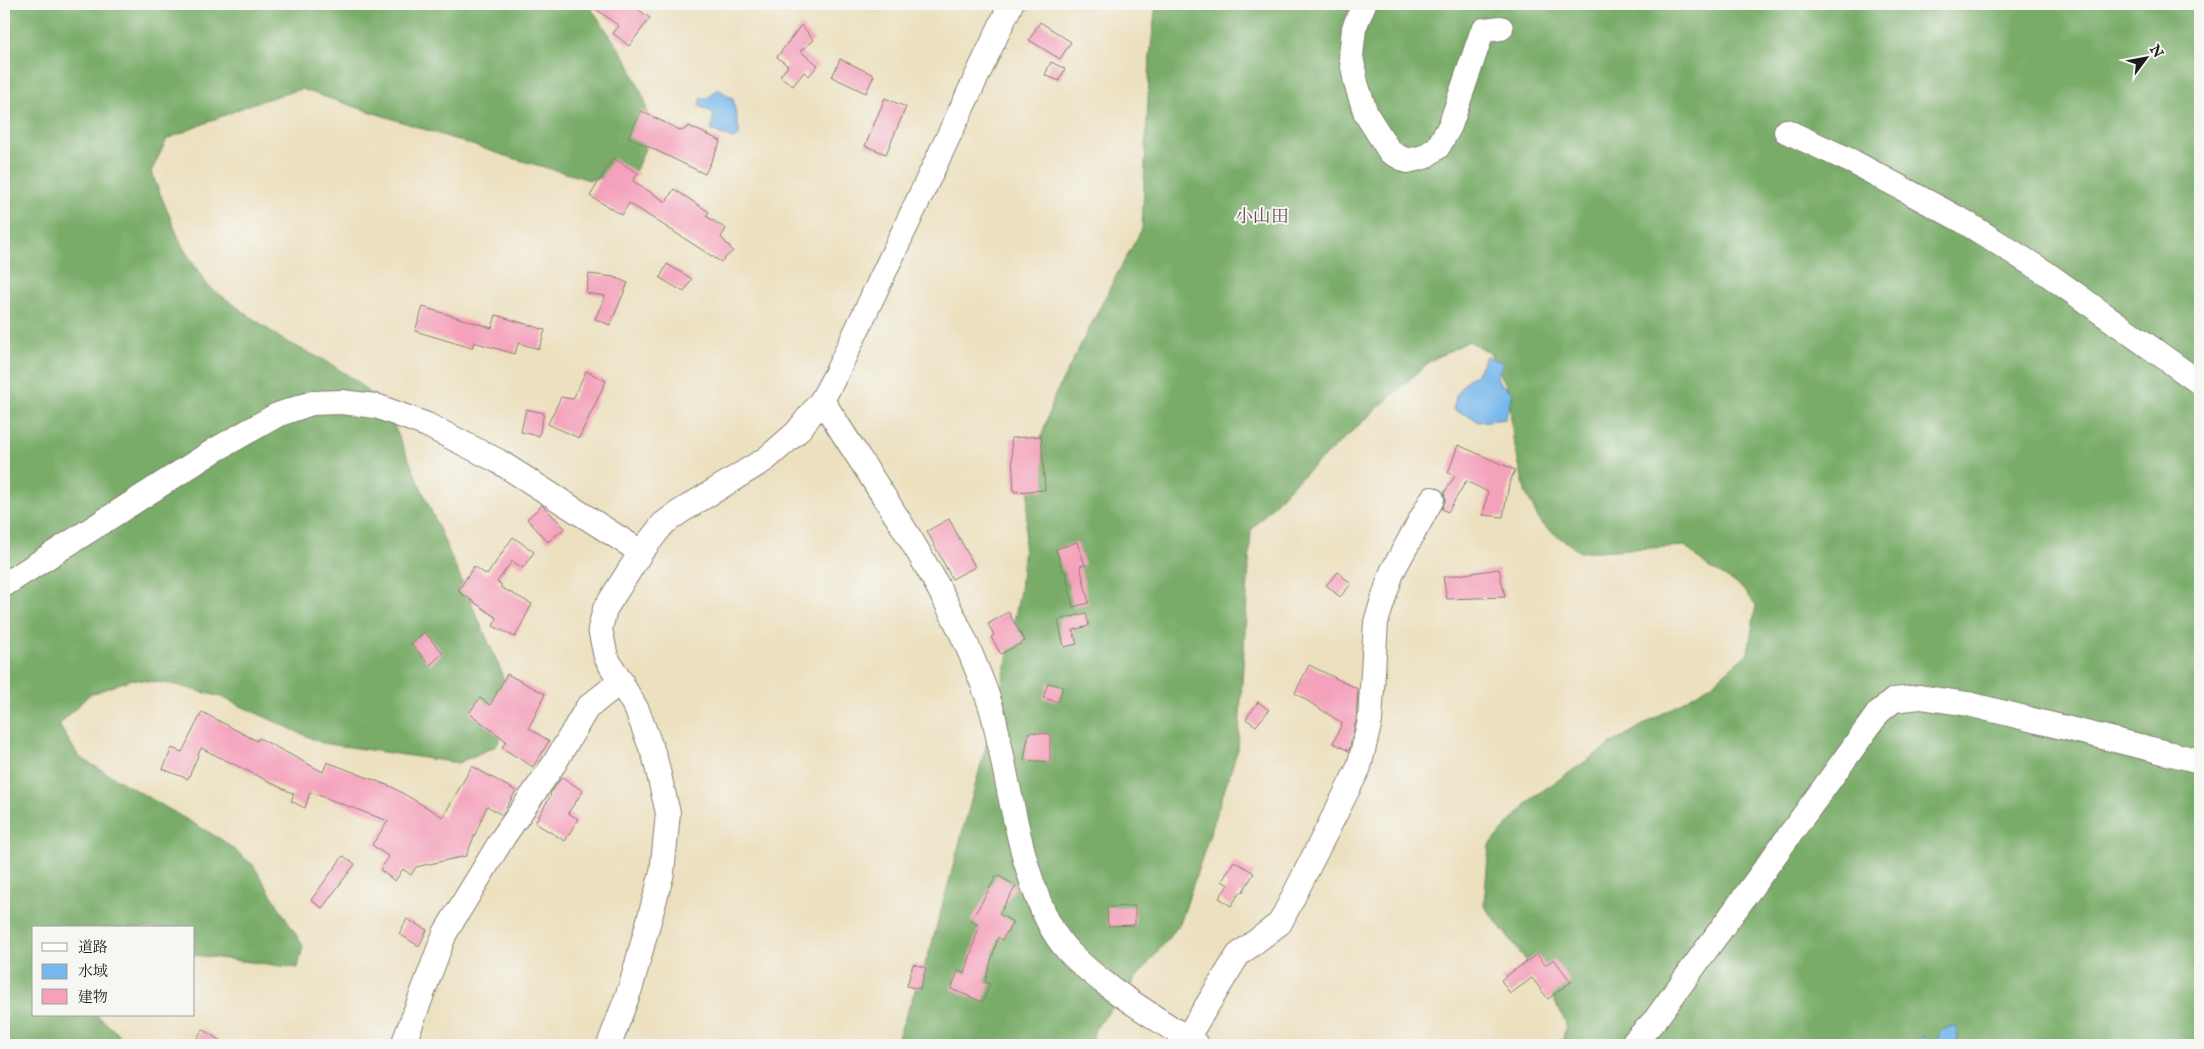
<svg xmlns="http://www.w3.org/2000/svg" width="2204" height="1049" viewBox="0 0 2204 1049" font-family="'IM FELL English','Noto Serif JP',serif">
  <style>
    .forest { fill: #78ac68; stroke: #4a6442 }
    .water { fill: #77b8ec; stroke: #4a6a84 }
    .building { fill: #f5a1bb }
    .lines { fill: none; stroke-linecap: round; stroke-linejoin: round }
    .minor-casing { stroke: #847e6e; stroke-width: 26 }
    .minor { stroke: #fff; stroke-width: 24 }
    .labels { text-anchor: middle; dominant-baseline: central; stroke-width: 4; stroke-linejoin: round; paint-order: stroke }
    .quarter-label { font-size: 18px; fill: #684b54; stroke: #f6f6f2 }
  </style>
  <rect width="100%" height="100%" fill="#f6f6f2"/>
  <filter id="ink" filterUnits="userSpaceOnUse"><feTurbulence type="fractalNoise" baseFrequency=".02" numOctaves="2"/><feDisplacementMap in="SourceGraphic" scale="10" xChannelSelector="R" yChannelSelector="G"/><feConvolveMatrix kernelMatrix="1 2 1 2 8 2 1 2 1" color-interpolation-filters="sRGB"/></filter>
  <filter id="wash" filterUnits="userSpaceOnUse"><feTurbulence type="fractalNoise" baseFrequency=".0096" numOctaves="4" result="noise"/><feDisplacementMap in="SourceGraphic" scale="20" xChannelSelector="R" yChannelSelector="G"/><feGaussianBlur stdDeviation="1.12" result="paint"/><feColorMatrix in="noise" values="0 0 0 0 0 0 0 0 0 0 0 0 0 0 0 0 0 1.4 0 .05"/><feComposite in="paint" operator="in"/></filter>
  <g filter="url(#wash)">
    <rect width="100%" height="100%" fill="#ece0bf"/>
    <g class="forest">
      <path d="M 4,4 L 588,4 L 627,60 L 645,101 L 651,134 L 636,170 L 590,180 L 512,158 L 301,89 L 254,103 L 167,139 L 151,172 L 182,246 L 208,286 L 283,340 L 326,361 L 358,382 L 388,412 L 501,671 L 514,716 L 496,746 L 458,763 L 322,743 L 221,697 L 172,684 L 132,679 L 89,695 L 59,725 L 79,757 L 222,840 L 253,865 L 303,946 L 298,968 L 194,955 L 194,928 L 34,928 L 34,1015 L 97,1015 L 130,1045 L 4,1045 Z"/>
      <path d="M 1156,4 L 2200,4 L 2200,1045 L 1562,1045 L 1566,1023 L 1549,990 L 1484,906 L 1489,846 L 1532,798 L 1614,742 L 1711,685 L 1748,653 L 1756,605 L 1739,585 L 1704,564 L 1685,546 L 1580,552 L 1541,524 L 1525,491 L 1513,438 L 1508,389 L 1490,353 L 1469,341 L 1430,361 L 1287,490 L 1251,530 L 1238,749 L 1180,924 L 1095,1029 L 1091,1045 L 895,1045 L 931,947 L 1000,695 L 1020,591 L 1031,471 L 1054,397 L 1116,276 L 1142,229 L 1150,56 Z"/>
    </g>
    <g class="water">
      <path d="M 718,89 L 733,99 L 740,135 L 733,139 L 711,130 L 714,113 L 699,106 L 701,98 L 708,98 Z"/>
      <path d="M 1486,356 L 1503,363 L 1497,377 L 1500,383 L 1513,393 L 1505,419 L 1478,422 L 1472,417 L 1453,410 L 1457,393 L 1468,379 L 1477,374 Z"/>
      <path d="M 1955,1025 L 1958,1039 L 1954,1045 L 1924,1045 L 1922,1036 L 1937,1043 L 1940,1031 Z"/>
    </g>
    <g id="blocks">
      <g class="building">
        <path d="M 589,4 L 631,4 L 650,18 L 629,46 L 613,33 L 619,26 Z"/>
        <path d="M 1040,22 L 1071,42 L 1060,59 L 1029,40 Z"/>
        <path d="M 801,25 L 814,40 L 800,51 L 818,65 L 809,76 L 804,72 L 793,86 L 780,76 L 788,66 L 777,57 Z"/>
        <path d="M 840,59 L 874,75 L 866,93 L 832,77 Z"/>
        <path d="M 1051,62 L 1065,69 L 1059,81 L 1045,75 Z"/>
        <path d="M 885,98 L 906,107 L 886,154 L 865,146 Z"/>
        <path d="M 641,111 L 682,131 L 689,126 L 721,141 L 705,174 L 628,137 Z"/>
        <path d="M 613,158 L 638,173 L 633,181 L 666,202 L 674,189 L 709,212 L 706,216 L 726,229 L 721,237 L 733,251 L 721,262 L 629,203 L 622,215 L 590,196 Z"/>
        <path d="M 667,264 L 692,279 L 684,292 L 660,278 Z"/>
        <path d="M 589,274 L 614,277 L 628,283 L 610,325 L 595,319 L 605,296 L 586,293 Z"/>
        <path d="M 423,307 L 492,328 L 496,315 L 545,330 L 539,349 L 518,343 L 515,354 L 474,342 L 472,348 L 415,331 Z"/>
        <path d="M 586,371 L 606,381 L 579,438 L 548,424 L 561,397 L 573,399 Z"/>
        <path d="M 526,409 L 544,413 L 539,436 L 521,432 Z"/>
        <path d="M 1041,436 L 1045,490 L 1014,492 L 1011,438 Z"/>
        <path d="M 1458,445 L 1515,470 L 1509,484 L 1503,517 L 1483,515 L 1488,492 L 1466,481 L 1448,512 L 1442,509 L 1446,499 L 1444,493 L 1455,476 L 1448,473 Z"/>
        <path d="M 542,505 L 565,528 L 548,542 L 527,519 Z"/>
        <path d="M 949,519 L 975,567 L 952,579 L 927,531 Z"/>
        <path d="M 513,537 L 534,552 L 523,568 L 512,561 L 497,582 L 502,585 L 500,587 L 532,604 L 515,637 L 493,626 L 497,618 L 458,591 L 474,566 L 487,575 Z"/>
        <path d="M 1077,542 L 1085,565 L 1080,566 L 1089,603 L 1073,607 L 1065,571 L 1063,572 L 1056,549 Z"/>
        <path d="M 1499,569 L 1505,597 L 1447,599 L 1443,577 Z"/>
        <path d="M 1338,572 L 1351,584 L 1340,597 L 1326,585 Z"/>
        <path d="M 1008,612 L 1025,641 L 1001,654 L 991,637 L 994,635 L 988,624 Z"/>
        <path d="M 1086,613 L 1089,626 L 1073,630 L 1077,644 L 1064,647 L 1058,620 Z"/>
        <path d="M 424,632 L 443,653 L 430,665 L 411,644 Z"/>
        <path d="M 1309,665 L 1358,689 L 1356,719 L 1349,751 L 1333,743 L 1342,723 L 1295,693 Z"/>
        <path d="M 507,674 L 545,694 L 529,728 L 549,741 L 533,767 L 502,748 L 506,741 L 469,713 L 480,698 L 490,705 Z"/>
        <path d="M 1048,683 L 1063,687 L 1058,702 L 1043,698 Z"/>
        <path d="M 1258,702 L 1269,710 L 1256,726 L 1246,719 Z"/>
        <path d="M 202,712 L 257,741 L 259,738 L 323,772 L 327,762 L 392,787 L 443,817 L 472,766 L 516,791 L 502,815 L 487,806 L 466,856 L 416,867 L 411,875 L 403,869 L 395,881 L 380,870 L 389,857 L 372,845 L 388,821 L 310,792 L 305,808 L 291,801 L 294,794 L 201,748 L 188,779 L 163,769 L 172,748 L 182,752 Z"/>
        <path d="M 1029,732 L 1050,734 L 1050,762 L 1024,760 Z"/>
        <path d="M 562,777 L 583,791 L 568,813 L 578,819 L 565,841 L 535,823 L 551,795 L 550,794 Z"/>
        <path d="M 343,856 L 355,864 L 322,908 L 311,900 Z"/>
        <path d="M 1234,861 L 1254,873 L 1242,893 L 1240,892 L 1231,906 L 1219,898 L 1228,885 L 1222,881 Z"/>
        <path d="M 997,875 L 1016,886 L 999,914 L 1013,922 L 1002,940 L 998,937 L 985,982 L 990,984 L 983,1002 L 951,989 L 958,971 L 965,974 L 979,926 L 971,921 Z"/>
        <path d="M 1135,906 L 1135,925 L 1108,926 L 1107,907 Z"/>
        <path d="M 407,919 L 427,930 L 419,946 L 399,934 Z"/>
        <path d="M 1537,954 L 1545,965 L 1554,959 L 1571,982 L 1548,999 L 1532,978 L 1510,994 L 1501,980 Z"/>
        <path d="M 913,964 L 926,968 L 920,989 L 907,986 Z"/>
        <path d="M 203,1029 L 226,1045 L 192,1045 Z"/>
      </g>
    </g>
  </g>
  <g filter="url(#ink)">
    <use href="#blocks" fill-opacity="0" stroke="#847e6e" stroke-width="1"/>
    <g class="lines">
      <defs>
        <g id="minor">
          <path d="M 1364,4 L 1354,28 L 1351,56 L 1356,83 L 1366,114 L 1390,152 L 1407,161 L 1424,157 L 1438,147 L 1450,126 L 1481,35 L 1484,30 L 1501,28"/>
          <path d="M 1786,131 L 1853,162 L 1963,221 L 2046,273 L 2200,383"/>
          <path d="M 822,400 C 875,485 939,573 976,667 C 983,684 990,701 994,718 C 1009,781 1024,906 1069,952 C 1106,990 1153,1015 1197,1045"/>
          <path d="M 4,585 L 215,450 L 277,415 L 312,403 L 341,402 L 376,406 L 427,425 L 498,461 L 641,552"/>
          <path d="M 403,1045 L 445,933 L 504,836 L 554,764 L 587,708 L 621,681"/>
          <path d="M 609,1045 L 631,986 L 662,873 L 668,813 L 655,758 L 637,710 L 606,657 L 600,629 L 605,609 L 641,552 L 663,524 L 678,513 L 766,459 L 797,432 L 822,400 L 836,374 L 1011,4"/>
          <path d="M 1185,1045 L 1187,1038 L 1238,955 L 1280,923 L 1359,767 L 1370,721 L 1376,622 L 1392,572 L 1432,499"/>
          <path d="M 1631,1045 L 1655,1020 L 1879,712 L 1894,700 L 1920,697 L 1968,704 L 2200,761"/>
        </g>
      </defs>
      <use href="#minor" class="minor-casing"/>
      <use href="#minor" class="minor"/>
    </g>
  </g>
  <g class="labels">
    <g class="quarter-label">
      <text x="1262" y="217">小山田</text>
    </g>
  </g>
  <rect width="2204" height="1049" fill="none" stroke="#f6f6f2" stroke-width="20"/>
  <rect x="32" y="926" width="162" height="90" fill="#f6f6f2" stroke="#9f9f9c"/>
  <rect x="42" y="943" width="25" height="8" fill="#ffffff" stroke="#9f9f9c"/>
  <text x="78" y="952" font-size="15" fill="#1c1c1c">道路</text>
  <rect x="42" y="964" width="25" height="15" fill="#77b8ec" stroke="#9f9f9c"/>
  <text x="78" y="976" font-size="15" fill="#1c1c1c">水域</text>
  <rect x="42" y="989" width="25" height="15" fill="#f5a1bb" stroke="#9f9f9c"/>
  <text x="78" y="1002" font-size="15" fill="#1c1c1c">建物</text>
  <g transform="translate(2146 58) rotate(58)" stroke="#f6f6f2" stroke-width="4" paint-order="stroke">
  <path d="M0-4L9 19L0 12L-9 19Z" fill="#1c1c1c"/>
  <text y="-8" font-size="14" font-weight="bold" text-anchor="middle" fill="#1c1c1c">N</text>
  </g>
</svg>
